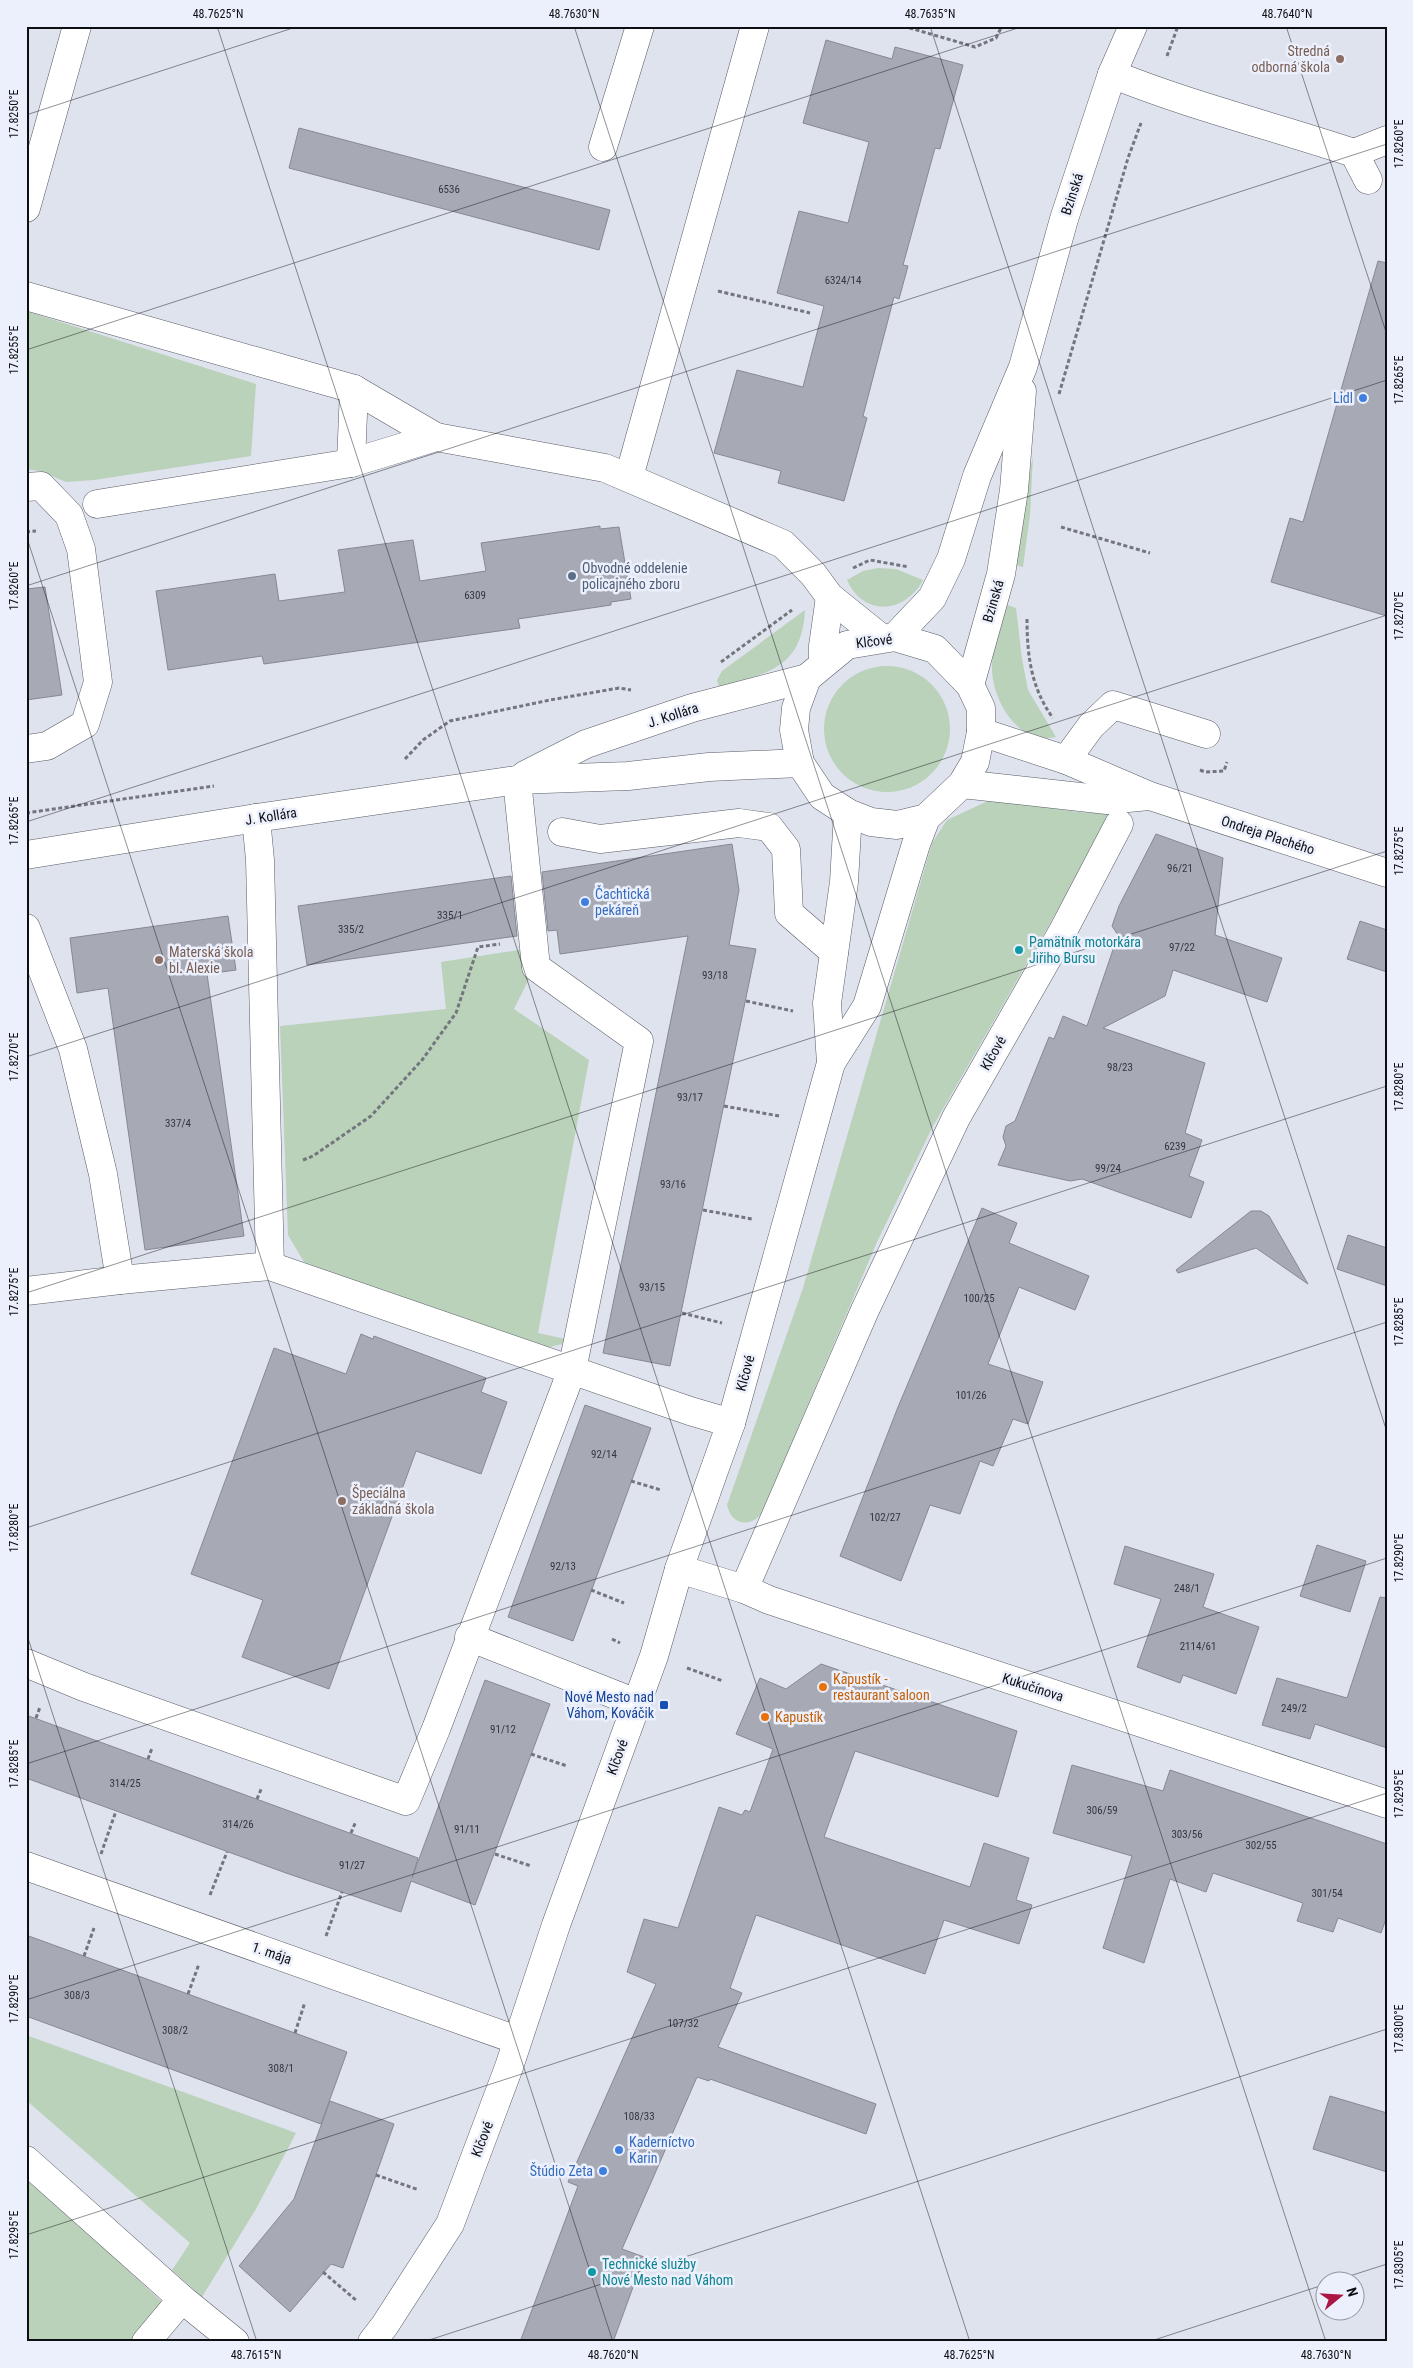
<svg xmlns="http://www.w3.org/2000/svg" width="1413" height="2368" viewBox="0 0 1413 2368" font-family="'Roboto Condensed',sans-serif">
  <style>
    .green { fill: #bad1ba }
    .building { fill: #a7aab5; stroke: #868994 }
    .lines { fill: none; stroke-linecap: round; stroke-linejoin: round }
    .minor-casing { stroke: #595c66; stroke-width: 29 }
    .major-casing { stroke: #595c66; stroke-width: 29 }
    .path { stroke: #73767d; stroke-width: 3; stroke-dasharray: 4 2.5; stroke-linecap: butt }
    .minor { stroke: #fff; stroke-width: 28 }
    .major { stroke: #fff; stroke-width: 28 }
    .ticks { fill: none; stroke: #0e0f13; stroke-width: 1; stroke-opacity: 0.45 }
    .education-dot { fill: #8d6e63; stroke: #ecf0fc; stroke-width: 2 }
    .shop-dot { fill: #3f7fe0; stroke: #ecf0fc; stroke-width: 2 }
    .service-dot { fill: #5c6f8a; stroke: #ecf0fc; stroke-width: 2 }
    .culture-dot { fill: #0f9aa8; stroke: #ecf0fc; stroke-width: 2 }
    .food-dot { fill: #e8710a; stroke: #ecf0fc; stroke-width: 2 }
    .transit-dot { fill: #1a4fb4; stroke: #ecf0fc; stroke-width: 2 }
    .labels { text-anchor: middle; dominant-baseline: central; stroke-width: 5; stroke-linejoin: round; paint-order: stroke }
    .number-label { font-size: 11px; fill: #34363c }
    .education-label { font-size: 14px; fill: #785e54; stroke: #ecf0fc; text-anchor: start }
    .street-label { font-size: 14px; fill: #0e0f13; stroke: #ecf0fc }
    .shop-label { font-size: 14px; fill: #366cbe; stroke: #ecf0fc; text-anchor: end }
    .service-label { font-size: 14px; fill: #4e5e75; stroke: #ecf0fc; text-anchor: start }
    .culture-label { font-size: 14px; fill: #0d838f; stroke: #ecf0fc; text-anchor: start }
    .food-label { font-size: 14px; fill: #c56008; stroke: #ecf0fc; text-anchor: start }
    .transit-label { font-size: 14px; fill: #164399; stroke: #ecf0fc; text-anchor: end }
    .neatline { fill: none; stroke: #0e0f13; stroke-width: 2 }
    .ticks-label { font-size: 12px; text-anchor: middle; fill: #0e0f13 }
  </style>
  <rect width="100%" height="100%" fill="#dfe3ee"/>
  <g class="green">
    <path d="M 26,311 L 256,384 L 251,456 L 94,480 L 66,482 L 40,471 L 26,469 Z"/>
    <path d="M 1033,456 L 1030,515 L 1023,567 L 1011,564 Z"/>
    <path d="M 878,568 L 896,569 L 923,580 C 905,614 863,617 847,580 L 863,571 Z"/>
    <path d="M 1004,604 L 1016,608 L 1022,659 L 1028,690 L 1056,737 C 1051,738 1045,739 1040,738 C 1010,732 991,693 992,665 C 993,645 1000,624 1004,604 Z"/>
    <path d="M 805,610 C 802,669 767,673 719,687 L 717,680 L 722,671 Z"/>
    <circle cx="887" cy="729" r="63"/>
    <path d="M 992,799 L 1078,812 L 1113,814 L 932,1128 L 877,1242 L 762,1513 C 749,1529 731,1524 727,1505 L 803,1288 L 932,843 L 947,820 Z"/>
    <path d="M 525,949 L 530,977 L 514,1009 L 589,1060 L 538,1333 L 565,1339 L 562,1344 L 542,1349 L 304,1262 L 288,1235 L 280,1026 L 446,1009 L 441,962 Z"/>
    <path d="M 26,2035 L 296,2133 L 256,2209 L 202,2297 L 172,2270 L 190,2243 L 26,2100 Z"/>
    <path d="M 26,2175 L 164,2304 L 131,2342 L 26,2342 Z"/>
  </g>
  <g class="building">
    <path d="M 826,40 L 892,59 L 895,47 L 963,65 L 940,149 L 935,148 L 903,265 L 908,266 L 899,299 L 894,297 L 863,416 L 867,418 L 844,501 L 778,483 L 781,471 L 714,453 L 737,370 L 803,387 L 824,306 L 777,293 L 799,211 L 848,223 L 869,142 L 803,123 Z"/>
    <path d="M 299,128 L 610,210 L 599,250 L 289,168 Z"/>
    <path d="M 1378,261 L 1387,263 L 1387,616 L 1271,582 L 1290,518 L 1303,522 Z"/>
    <path d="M 600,526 L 600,529 L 619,527 L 631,599 L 611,602 L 611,605 L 518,619 L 520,628 L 264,664 L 262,656 L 168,670 L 156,591 L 275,574 L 279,601 L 345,592 L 338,550 L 413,540 L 420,581 L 486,571 L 481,543 Z"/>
    <path d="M 45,587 L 62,695 L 26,700 L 26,589 Z"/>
    <path d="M 1156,834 L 1223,858 L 1215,935 L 1282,958 L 1267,1002 L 1173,970 L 1165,996 L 1103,1028 L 1205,1063 L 1185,1133 L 1202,1140 L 1189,1176 L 1204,1182 L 1191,1218 L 1082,1179 L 1070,1181 L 998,1165 L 1006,1146 L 1003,1137 L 1006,1126 L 1015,1121 L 1049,1037 L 1054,1039 L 1063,1016 L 1087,1026 L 1118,935 L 1112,926 L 1119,906 Z"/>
    <path d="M 732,844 L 739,890 L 729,945 L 756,949 L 670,1366 L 603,1353 L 688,936 L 560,954 L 557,930 L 548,931 L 542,872 Z"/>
    <path d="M 511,876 L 517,936 L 307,965 L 298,906 Z"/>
    <path d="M 228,916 L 236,970 L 207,974 L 244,1236 L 145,1250 L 108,988 L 77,993 L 70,938 Z"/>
    <path d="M 1360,921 L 1387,930 L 1387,972 L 1347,959 Z"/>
    <path d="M 982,1208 L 1017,1223 L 1009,1243 L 1089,1276 L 1075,1310 L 1019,1287 L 988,1364 L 1043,1382 L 1028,1424 L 1013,1419 L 993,1466 L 980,1461 L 960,1514 L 930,1505 L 901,1581 L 840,1556 L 898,1407 Z"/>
    <path d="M 1251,1211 L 1261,1211 L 1269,1216 L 1308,1284 L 1256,1248 L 1178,1273 L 1176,1270 Z"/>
    <path d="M 1348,1235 L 1387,1248 L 1387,1286 L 1337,1269 Z"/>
    <path d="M 361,1334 L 373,1339 L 374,1336 L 486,1378 L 481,1392 L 507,1402 L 481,1474 L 416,1451 L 329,1689 L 242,1657 L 263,1600 L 191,1574 L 274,1348 L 346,1374 Z"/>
    <path d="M 585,1405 L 651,1428 L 573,1641 L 508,1617 Z"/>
    <path d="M 1317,1545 L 1366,1561 L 1350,1612 L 1300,1596 Z"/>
    <path d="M 1125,1546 L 1214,1574 L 1203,1607 L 1259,1627 L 1236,1694 L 1183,1675 L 1180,1683 L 1137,1667 L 1161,1599 L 1114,1584 Z"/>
    <path d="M 1380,1597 L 1387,1598 L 1387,1748 L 1315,1724 L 1310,1739 L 1262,1725 L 1277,1678 L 1347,1698 Z"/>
    <path d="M 821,1664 L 1017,1731 L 998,1797 L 855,1751 L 824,1837 L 970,1887 L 984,1843 L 1029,1858 L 1016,1900 L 1032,1905 L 1019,1944 L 944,1920 L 925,1974 L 756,1915 L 730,1988 L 742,1993 L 718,2047 L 876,2104 L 866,2134 L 710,2079 L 709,2081 L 697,2077 L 622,2249 L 644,2257 L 613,2342 L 520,2342 L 578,2186 L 568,2182 L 656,1984 L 627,1972 L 644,1919 L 678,1928 L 719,1807 L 742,1815 L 745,1810 L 750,1812 L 773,1749 L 736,1734 L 760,1678 L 786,1689 Z"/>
    <path d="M 485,1680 L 550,1704 L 475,1905 L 411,1881 L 401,1912 L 286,1873 L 26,1778 L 26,1715 L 418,1858 L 412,1878 Z"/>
    <path d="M 1072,1765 L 1163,1791 L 1170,1770 L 1387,1844 L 1387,1916 L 1381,1933 L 1338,1918 L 1333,1932 L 1297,1921 L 1303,1903 L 1213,1873 L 1206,1892 L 1170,1879 L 1144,1963 L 1103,1948 L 1132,1856 L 1053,1833 Z"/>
    <path d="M 26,1935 L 347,2052 L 321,2124 L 26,2016 Z"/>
    <path d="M 1330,2096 L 1387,2113 L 1387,2172 L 1313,2149 Z"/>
    <path d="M 330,2101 L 394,2124 L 343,2268 L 331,2264 L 290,2312 L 239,2266 L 294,2199 Z"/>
  </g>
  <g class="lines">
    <defs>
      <g id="minor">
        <path d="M 1112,74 C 1191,106 1273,126 1354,153 L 1368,180"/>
        <path d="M 603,147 L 640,26"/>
        <path d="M 1354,153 L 1387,140"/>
        <path d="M 26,208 L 77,26"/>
        <path d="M 26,296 L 354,389"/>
        <path d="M 351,463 L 354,389 L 436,437"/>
        <path d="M 629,477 L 755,26"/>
        <path d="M 26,487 L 41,486 L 69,515 L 81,549 L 98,682 L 85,724 L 47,746 L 26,749"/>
        <path d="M 97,504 L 351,463 L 436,437 L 605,468 L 783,544 L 813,574 L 830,597 L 881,638"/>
        <path d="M 895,637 L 932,598 L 951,559 L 977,476 L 1023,367 L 1064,219 L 1112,74 L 1133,26"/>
        <path d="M 823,663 L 823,646 L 830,597"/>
        <path d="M 970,685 L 1001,574 L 1014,490 L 1022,391"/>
        <path d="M 981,732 L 1066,760 L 1150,796 L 1387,873"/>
        <path d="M 1066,760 L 1091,726 L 1113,705 L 1206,734"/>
        <path d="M 962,784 L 1107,800 L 1149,796"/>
        <path d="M 256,818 L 260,860 L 270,1266"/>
        <path d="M 562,832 L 600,839 L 739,823 L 769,827 L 786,849 L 789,913 L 834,952"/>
        <path d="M 26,928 L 73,1049 L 103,1174 L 120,1280"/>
        <path d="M 26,1291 L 120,1280 L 270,1266 L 690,1411 L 731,1423"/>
        <path d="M 679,1569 L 744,1589 L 769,1600 L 1387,1804"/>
        <path d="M 744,1589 L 865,1310 L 956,1118 L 1063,931 L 1119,824"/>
        <path d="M 469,1637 L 636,1703"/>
        <path d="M 26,1663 L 84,1687 L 406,1801 L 436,1729 L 572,1370 L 639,1041 L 536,967 L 517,780"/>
        <path d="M 26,1866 L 517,2040"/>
        <path d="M 26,2160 L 182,2299 L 235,2342"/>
        <path d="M 146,2342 L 182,2299"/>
      </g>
      <g id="major">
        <path d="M 525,775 L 586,744 L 692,708 L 807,678"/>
        <path d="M 26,855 L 256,818 L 517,780 L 628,776 L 709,767 L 800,763"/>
        <path d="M 831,1063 L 827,1003 L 844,882 L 848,813"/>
        <path d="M 372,2342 L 385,2325 L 450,2224 L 509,2067 L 556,1925 L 654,1656 L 679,1569 L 731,1423 L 831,1063 L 867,1006 L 916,844 L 926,818 L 962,784 L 975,762 L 981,732 L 981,708 L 970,685 L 935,649 L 895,637 L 847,645 L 807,678 L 796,708 L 794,730 L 800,763 L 822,796 L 848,813 L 871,822 L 897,825 L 926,818"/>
      </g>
    </defs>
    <use href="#minor" class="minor-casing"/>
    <use href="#major" class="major-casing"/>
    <g class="path">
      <path d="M 903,26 L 975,47 L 996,38 L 1002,26"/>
      <path d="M 1167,56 L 1178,26"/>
      <path d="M 718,291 L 810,313"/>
      <path d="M 1059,394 L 1128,158 L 1141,123"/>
      <path d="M 1061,527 L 1150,553"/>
      <path d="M 26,532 L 36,531"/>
      <path d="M 853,568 L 870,560 L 909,567"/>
      <path d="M 1027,619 C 1027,655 1031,688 1053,718"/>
      <path d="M 721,662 L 792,610"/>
      <path d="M 405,759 L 423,740 L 450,721 L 550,700 L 619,688 L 631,690"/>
      <path d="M 1200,770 L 1205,772 L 1224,771 L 1227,762"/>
      <path d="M 26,813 L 214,786"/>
      <path d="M 746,1001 L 793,1011"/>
      <path d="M 724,1106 L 779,1116"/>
      <path d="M 303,1160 L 313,1156 L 371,1116 L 422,1060 L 456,1013 L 478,947 L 500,944"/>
      <path d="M 703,1210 L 752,1219"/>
      <path d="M 682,1313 L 722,1323"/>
      <path d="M 631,1481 L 661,1490"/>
      <path d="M 591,1590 L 624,1603"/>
      <path d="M 612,1639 L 620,1643"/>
      <path d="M 687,1668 L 723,1681"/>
      <path d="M 36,1718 L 40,1707"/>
      <path d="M 531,1754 L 567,1766"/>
      <path d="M 148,1759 L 152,1748"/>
      <path d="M 257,1799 L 262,1787"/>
      <path d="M 351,1833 L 356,1821"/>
      <path d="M 101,1854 L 116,1811"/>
      <path d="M 495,1854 L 531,1866"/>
      <path d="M 210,1895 L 227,1852"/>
      <path d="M 326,1936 L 342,1892"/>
      <path d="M 84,1956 L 94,1928"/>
      <path d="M 188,1994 L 199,1964"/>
      <path d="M 295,2033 L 305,2002"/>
      <path d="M 376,2175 L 419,2190"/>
      <path d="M 323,2272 L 357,2301"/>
    </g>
    <use href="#minor" class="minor"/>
    <use href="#major" class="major"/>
  </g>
  <path class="ticks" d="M 217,26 L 970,2342M 574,26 L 1326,2342M 930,26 L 1387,1432M 1286,26 L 1387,335M 26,115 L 299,26M 26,350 L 1024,26M 26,535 L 613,2342M 26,586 L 1387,144M 26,822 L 1387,380M 26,1057 L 1387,615M 26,1293 L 1387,851M 26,1528 L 1387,1086M 26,1632 L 257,2342M 26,1764 L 1387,1322M 26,2000 L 1387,1558M 26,2235 L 1387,1793M 1337,2280 L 1387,2264M 423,2342 L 1387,2029M 1148,2342 L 1326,2284"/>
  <g class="education-dot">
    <circle cx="1340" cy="59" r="5"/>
    <circle cx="159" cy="960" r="5"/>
    <circle cx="342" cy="1501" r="5"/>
  </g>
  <g class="shop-dot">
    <circle cx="1363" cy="398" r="5"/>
    <circle cx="585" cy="902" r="5"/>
    <circle cx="619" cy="2150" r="5"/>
    <circle cx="603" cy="2171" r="5"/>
  </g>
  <circle class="service-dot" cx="572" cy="576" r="5"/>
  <g class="culture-dot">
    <circle cx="1019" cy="950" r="5"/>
    <circle cx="592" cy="2272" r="5"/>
  </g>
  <g class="food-dot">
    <circle cx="823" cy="1687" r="5"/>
    <circle cx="765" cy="1717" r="5"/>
  </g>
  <rect class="transit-dot" x="659" y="1700" width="10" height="10" rx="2.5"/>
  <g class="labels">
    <g class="number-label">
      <text x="449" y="189">6536</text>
      <text x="843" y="280">6324/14</text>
      <text x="475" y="595">6309</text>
      <text x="1180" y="868">96/21</text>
      <text x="450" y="915">335/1</text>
      <text x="351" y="929">335/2</text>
      <text x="1182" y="947">97/22</text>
      <text x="715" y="975">93/18</text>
      <text x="1120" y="1067">98/23</text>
      <text x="690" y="1097">93/17</text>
      <text x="178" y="1123">337/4</text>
      <text x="1175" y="1146">6239</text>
      <text x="1108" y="1168">99/24</text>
      <text x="673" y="1184">93/16</text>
      <text x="652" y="1287">93/15</text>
      <text x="979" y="1298">100/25</text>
      <text x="971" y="1395">101/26</text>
      <text x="604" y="1454">92/14</text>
      <text x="885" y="1517">102/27</text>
      <text x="563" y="1566">92/13</text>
      <text x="1187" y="1588">248/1</text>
      <text x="1198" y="1646">2114/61</text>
      <text x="1294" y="1708">249/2</text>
      <text x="503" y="1729">91/12</text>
      <text x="125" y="1783">314/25</text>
      <text x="1102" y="1810">306/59</text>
      <text x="238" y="1824">314/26</text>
      <text x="467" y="1829">91/11</text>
      <text x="1187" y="1834">303/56</text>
      <text x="1261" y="1845">302/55</text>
      <text x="352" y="1865">91/27</text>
      <text x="1327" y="1893">301/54</text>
      <text x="77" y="1995">308/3</text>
      <text x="683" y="2023">107/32</text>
      <text x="175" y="2030">308/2</text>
      <text x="281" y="2068">308/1</text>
      <text x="639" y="2116">108/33</text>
    </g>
    <g class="education-label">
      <text x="1330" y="51" text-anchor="end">Stredná<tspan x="1330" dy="16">odborná škola</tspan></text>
      <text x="169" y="952">Materská škola<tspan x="169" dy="16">bl. Alexie</tspan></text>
      <text x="352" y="1493">Špeciálna<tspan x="352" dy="16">základná škola</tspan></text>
    </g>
    <g class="street-label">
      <text transform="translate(1072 194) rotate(-72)">Bzinská</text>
      <text transform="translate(993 601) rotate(-74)">Bzinská</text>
      <text transform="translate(874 641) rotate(-7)">Klčové</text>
      <text transform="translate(673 715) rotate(-18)">J. Kollára</text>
      <text transform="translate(271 816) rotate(-9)">J. Kollára</text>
      <text transform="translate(1268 835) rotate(18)">Ondreja Plachého</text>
      <text transform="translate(993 1053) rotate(-60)">Klčové</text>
      <text transform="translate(745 1373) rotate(-75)">Klčové</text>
      <text transform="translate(1033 1687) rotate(18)">Kukučínova</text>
      <text transform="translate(617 1757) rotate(-70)">Klčové</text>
      <text transform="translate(272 1953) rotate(19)">1. mája</text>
      <text transform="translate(482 2139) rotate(-69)">Klčové</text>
    </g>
    <g class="shop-label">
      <text x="1353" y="398">Lidl</text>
      <text x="595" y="894" text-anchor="start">Čachtická<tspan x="595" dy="16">pekáreň</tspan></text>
      <text x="629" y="2142" text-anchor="start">Kaderníctvo<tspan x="629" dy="16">Karin</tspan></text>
      <text x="593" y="2171">Štúdio Zeta</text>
    </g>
    <g class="service-label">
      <text x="582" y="568">Obvodné oddelenie<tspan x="582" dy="16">policajného zboru</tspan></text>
    </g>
    <g class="culture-label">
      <text x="1029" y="942">Pamätník motorkára<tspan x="1029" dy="16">Jiřiho Bursu</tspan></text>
      <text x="602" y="2264">Technické služby<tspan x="602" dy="16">Nové Mesto nad Váhom</tspan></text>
    </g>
    <g class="food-label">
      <text x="833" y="1679">Kapustík -<tspan x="833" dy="16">restaurant saloon</tspan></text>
      <text x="775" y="1717">Kapustík</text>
    </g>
    <g class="transit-label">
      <text x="654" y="1697">Nové Mesto nad<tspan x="654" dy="16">Váhom, Kováčik</tspan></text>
    </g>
  </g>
  <rect width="1413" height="2368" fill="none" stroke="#ecf0fc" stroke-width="55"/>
  <g transform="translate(1340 2296) rotate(72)"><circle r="24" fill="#ecf0fc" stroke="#93969f"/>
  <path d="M0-4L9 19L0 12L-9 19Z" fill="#ab1642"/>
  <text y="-8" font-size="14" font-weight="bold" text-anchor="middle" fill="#0e0f13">N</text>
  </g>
  <rect x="28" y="28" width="1358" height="2312" class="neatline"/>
  <g class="ticks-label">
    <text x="218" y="18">48.7625°N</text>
    <text x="574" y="18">48.7630°N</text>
    <text x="930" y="18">48.7635°N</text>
    <text x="1287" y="18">48.7640°N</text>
    <text transform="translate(14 114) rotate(-90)" y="4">17.8250°E</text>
    <text transform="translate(1399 144) rotate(-90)" y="4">17.8260°E</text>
    <text transform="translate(14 350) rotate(-90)" y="4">17.8255°E</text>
    <text transform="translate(1399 380) rotate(-90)" y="4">17.8265°E</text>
    <text transform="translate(14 586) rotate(-90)" y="4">17.8260°E</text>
    <text transform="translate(1399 616) rotate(-90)" y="4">17.8270°E</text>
    <text transform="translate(14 821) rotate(-90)" y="4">17.8265°E</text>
    <text transform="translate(1399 851) rotate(-90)" y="4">17.8275°E</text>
    <text transform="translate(14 1057) rotate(-90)" y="4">17.8270°E</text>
    <text transform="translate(1399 1087) rotate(-90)" y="4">17.8280°E</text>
    <text transform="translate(14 1292) rotate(-90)" y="4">17.8275°E</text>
    <text transform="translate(1399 1322) rotate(-90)" y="4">17.8285°E</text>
    <text transform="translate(14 1528) rotate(-90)" y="4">17.8280°E</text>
    <text transform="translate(1399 1558) rotate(-90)" y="4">17.8290°E</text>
    <text transform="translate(14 1764) rotate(-90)" y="4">17.8285°E</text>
    <text transform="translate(1399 1794) rotate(-90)" y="4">17.8295°E</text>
    <text transform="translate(14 1999) rotate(-90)" y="4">17.8290°E</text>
    <text transform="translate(1399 2029) rotate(-90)" y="4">17.8300°E</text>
    <text transform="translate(14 2235) rotate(-90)" y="4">17.8295°E</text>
    <text transform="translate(1399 2265) rotate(-90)" y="4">17.8305°E</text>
    <text x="256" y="2359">48.7615°N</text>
    <text x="613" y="2359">48.7620°N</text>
    <text x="969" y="2359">48.7625°N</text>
    <text x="1326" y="2359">48.7630°N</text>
  </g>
</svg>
